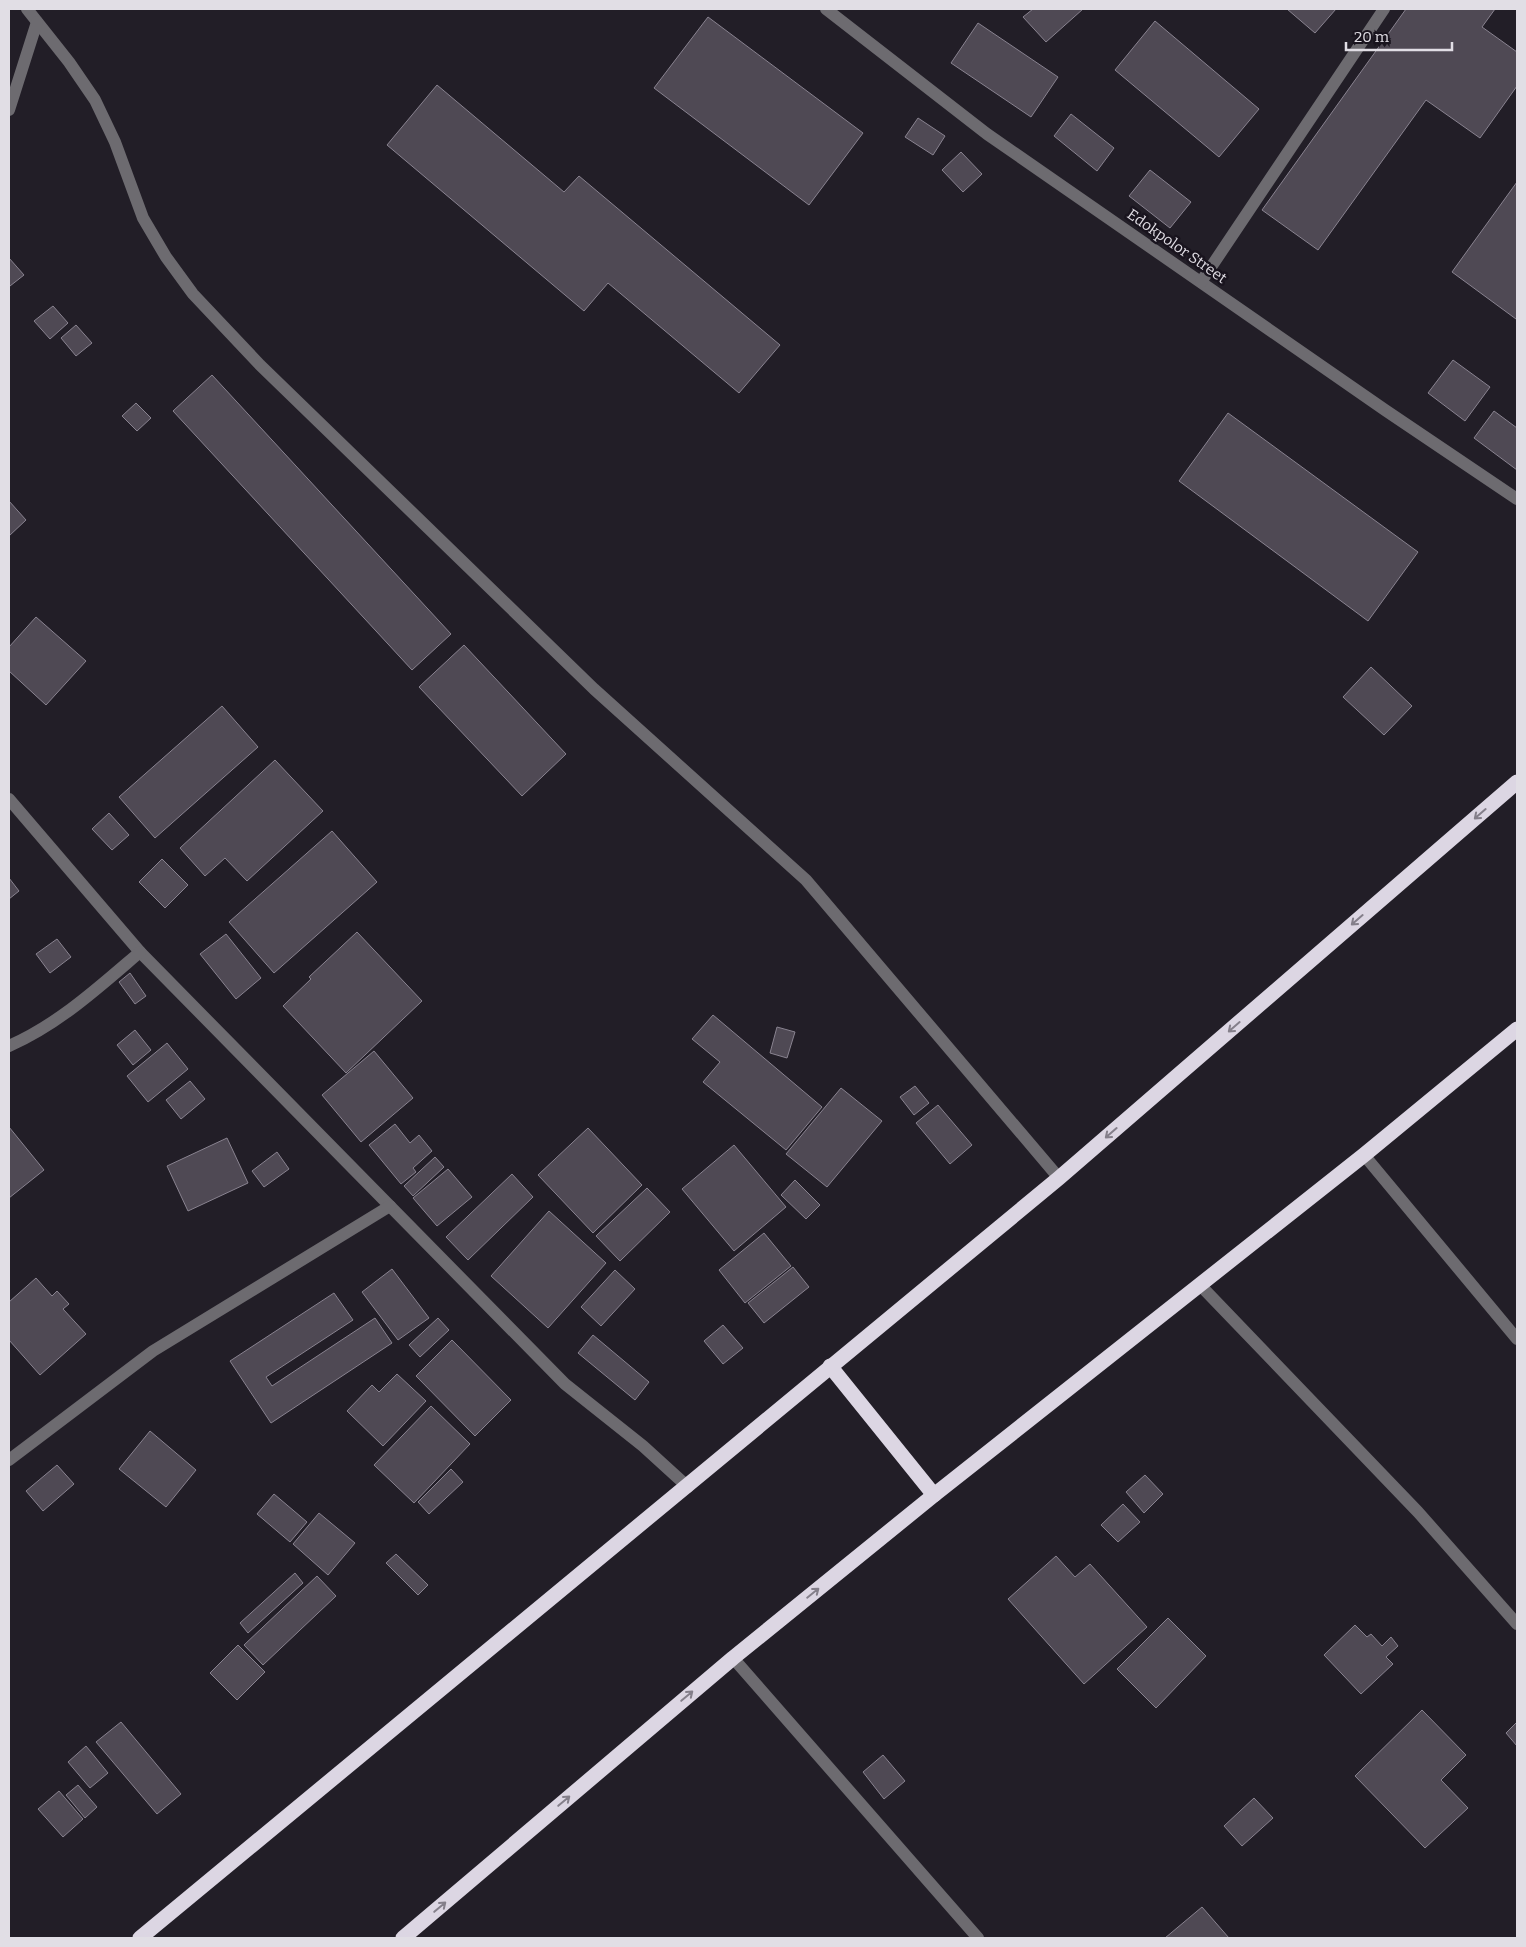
<svg xmlns="http://www.w3.org/2000/svg" width="1526" height="1947" viewBox="0 0 1526 1947" font-family="Bitter,serif">
  <style>
    .building { fill: #4f4954; stroke: #898390 }
    .lines { fill: none; stroke-linecap: round; stroke-linejoin: round }
    .minor { stroke: #6d6b70; stroke-width: 12 }
    .highway { stroke: #dcd6e3; stroke-width: 15 }
    .oneway { stroke: #847f8a }
    .labels { text-anchor: middle; dominant-baseline: central; stroke-width: 5; stroke-linejoin: round; paint-order: stroke }
    .street-label { font-size: 15px; fill: #e1dee5; stroke: #19141e }
  </style>
  <rect width="100%" height="100%" fill="#221e27"/>
  <g class="building">
    <path d="M 1033,9 L 1083,9 L 1046,42 L 1023,17 Z"/>
    <path d="M 1287,9 L 1336,9 L 1315,33 Z"/>
    <path d="M 1406,9 L 1495,9 L 1482,27 L 1517,52 L 1517,86 L 1480,138 L 1426,100 L 1318,250 L 1262,210 Z"/>
    <path d="M 708,17 L 863,133 L 809,205 L 654,88 Z"/>
    <path d="M 1155,21 L 1259,109 L 1219,157 L 1115,70 Z"/>
    <path d="M 978,23 L 1058,77 L 1031,117 L 951,63 Z"/>
    <path d="M 437,85 L 564,192 L 579,176 L 780,345 L 739,393 L 608,283 L 584,311 L 387,145 Z"/>
    <path d="M 1071,114 L 1114,148 L 1097,171 L 1054,136 Z"/>
    <path d="M 918,118 L 945,136 L 933,155 L 905,137 Z"/>
    <path d="M 961,152 L 982,174 L 963,192 L 942,170 Z"/>
    <path d="M 1150,170 L 1191,202 L 1170,228 L 1129,196 Z"/>
    <path d="M 1517,182 L 1517,318 L 1516,319 L 1452,272 Z"/>
    <path d="M 9,258 L 24,275 L 10,286 L 9,285 Z"/>
    <path d="M 53,306 L 68,323 L 50,339 L 34,321 Z"/>
    <path d="M 76,325 L 92,343 L 76,356 L 61,338 Z"/>
    <path d="M 1453,360 L 1490,387 L 1465,421 L 1428,393 Z"/>
    <path d="M 212,375 L 451,634 L 412,670 L 173,411 Z"/>
    <path d="M 136,403 L 151,418 L 137,431 L 122,416 Z"/>
    <path d="M 1494,411 L 1517,428 L 1517,470 L 1474,438 Z"/>
    <path d="M 1228,413 L 1418,552 L 1368,621 L 1179,481 Z"/>
    <path d="M 9,501 L 26,520 L 9,536 Z"/>
    <path d="M 36,617 L 86,661 L 46,705 L 9,671 L 9,647 Z"/>
    <path d="M 464,645 L 566,754 L 522,796 L 419,687 Z"/>
    <path d="M 1371,667 L 1412,706 L 1384,735 L 1343,697 Z"/>
    <path d="M 222,706 L 258,747 L 155,838 L 119,797 Z"/>
    <path d="M 275,760 L 323,811 L 247,881 L 225,858 L 205,876 L 180,848 Z"/>
    <path d="M 109,813 L 129,835 L 112,850 L 92,829 Z"/>
    <path d="M 332,831 L 377,882 L 274,973 L 229,922 Z"/>
    <path d="M 162,859 L 188,885 L 165,908 L 139,882 Z"/>
    <path d="M 9,878 L 19,891 L 9,899 Z"/>
    <path d="M 357,932 L 422,1001 L 346,1073 L 283,1006 L 311,979 L 309,977 Z"/>
    <path d="M 226,934 L 261,978 L 236,999 L 200,954 Z"/>
    <path d="M 57,939 L 71,957 L 50,973 L 36,954 Z"/>
    <path d="M 130,973 L 146,996 L 135,1004 L 119,982 Z"/>
    <path d="M 713,1015 L 822,1107 L 786,1150 L 703,1082 L 720,1062 L 692,1039 Z"/>
    <path d="M 777,1027 L 795,1032 L 787,1058 L 770,1053 Z"/>
    <path d="M 135,1030 L 151,1050 L 133,1065 L 117,1045 Z"/>
    <path d="M 167,1043 L 188,1069 L 148,1102 L 127,1076 Z"/>
    <path d="M 374,1051 L 413,1098 L 361,1142 L 322,1095 Z"/>
    <path d="M 190,1081 L 205,1099 L 181,1119 L 166,1100 Z"/>
    <path d="M 915,1086 L 929,1103 L 914,1115 L 900,1097 Z"/>
    <path d="M 841,1088 L 882,1121 L 827,1187 L 786,1154 Z"/>
    <path d="M 938,1105 L 972,1145 L 950,1164 L 916,1123 Z"/>
    <path d="M 395,1124 L 410,1143 L 419,1135 L 432,1151 L 413,1168 L 416,1172 L 401,1184 L 369,1145 Z"/>
    <path d="M 9,1127 L 44,1170 L 9,1198 Z"/>
    <path d="M 588,1128 L 642,1185 L 593,1233 L 538,1175 Z"/>
    <path d="M 227,1138 L 248,1183 L 188,1211 L 167,1166 Z"/>
    <path d="M 734,1145 L 786,1207 L 734,1251 L 682,1189 Z"/>
    <path d="M 277,1152 L 289,1169 L 264,1187 L 252,1171 Z"/>
    <path d="M 435,1157 L 444,1167 L 413,1196 L 404,1186 Z"/>
    <path d="M 448,1169 L 472,1197 L 437,1226 L 413,1198 Z"/>
    <path d="M 512,1174 L 533,1197 L 468,1260 L 446,1237 Z"/>
    <path d="M 795,1180 L 820,1205 L 806,1219 L 781,1195 Z"/>
    <path d="M 647,1188 L 670,1212 L 620,1261 L 596,1236 Z"/>
    <path d="M 549,1211 L 606,1263 L 548,1328 L 491,1276 Z"/>
    <path d="M 764,1233 L 791,1266 L 745,1303 L 719,1270 Z"/>
    <path d="M 793,1267 L 809,1287 L 764,1323 L 748,1303 Z"/>
    <path d="M 392,1269 L 429,1318 L 398,1340 L 362,1292 Z"/>
    <path d="M 615,1270 L 635,1289 L 601,1326 L 581,1307 Z"/>
    <path d="M 36,1278 L 52,1296 L 57,1291 L 69,1304 L 63,1309 L 86,1334 L 40,1375 L 9,1340 L 9,1302 Z"/>
    <path d="M 334,1293 L 353,1320 L 266,1377 L 272,1386 L 375,1318 L 392,1343 L 271,1423 L 230,1361 Z"/>
    <path d="M 438,1318 L 449,1330 L 420,1357 L 409,1345 Z"/>
    <path d="M 723,1325 L 743,1348 L 723,1364 L 704,1341 Z"/>
    <path d="M 593,1335 L 649,1382 L 635,1400 L 578,1353 Z"/>
    <path d="M 452,1340 L 511,1400 L 475,1436 L 416,1376 Z"/>
    <path d="M 397,1374 L 426,1401 L 383,1446 L 347,1411 L 372,1385 L 379,1392 Z"/>
    <path d="M 431,1406 L 470,1444 L 414,1503 L 374,1465 Z"/>
    <path d="M 150,1431 L 196,1470 L 166,1507 L 119,1469 Z"/>
    <path d="M 57,1465 L 74,1484 L 43,1511 L 26,1491 Z"/>
    <path d="M 451,1469 L 463,1482 L 429,1514 L 418,1502 Z"/>
    <path d="M 1145,1475 L 1163,1494 L 1144,1513 L 1126,1492 Z"/>
    <path d="M 274,1494 L 307,1522 L 290,1542 L 257,1514 Z"/>
    <path d="M 1123,1504 L 1140,1522 L 1118,1542 L 1101,1525 Z"/>
    <path d="M 319,1513 L 355,1543 L 328,1575 L 293,1544 Z"/>
    <path d="M 396,1554 L 428,1585 L 418,1595 L 386,1563 Z"/>
    <path d="M 1056,1556 L 1075,1577 L 1090,1564 L 1147,1627 L 1084,1684 L 1008,1599 Z"/>
    <path d="M 295,1573 L 303,1583 L 248,1633 L 240,1623 Z"/>
    <path d="M 317,1576 L 336,1596 L 263,1665 L 244,1645 Z"/>
    <path d="M 1168,1618 L 1206,1656 L 1156,1708 L 1117,1669 Z"/>
    <path d="M 1355,1625 L 1367,1637 L 1371,1634 L 1382,1646 L 1391,1637 L 1398,1646 L 1386,1657 L 1393,1664 L 1361,1694 L 1324,1655 Z"/>
    <path d="M 238,1645 L 265,1672 L 237,1700 L 210,1673 Z"/>
    <path d="M 1422,1710 L 1466,1755 L 1441,1780 L 1468,1808 L 1425,1848 L 1355,1776 Z"/>
    <path d="M 121,1722 L 181,1794 L 157,1814 L 96,1742 Z"/>
    <path d="M 1517,1722 L 1517,1746 L 1506,1733 Z"/>
    <path d="M 86,1746 L 108,1773 L 90,1788 L 68,1762 Z"/>
    <path d="M 883,1755 L 905,1781 L 884,1799 L 863,1772 Z"/>
    <path d="M 78,1785 L 97,1807 L 85,1818 L 66,1795 Z"/>
    <path d="M 59,1791 L 83,1819 L 63,1837 L 38,1809 Z"/>
    <path d="M 1254,1798 L 1273,1818 L 1242,1846 L 1224,1826 Z"/>
    <path d="M 1202,1907 L 1229,1938 L 1165,1938 Z"/>
  </g>
  <g class="lines">
    <g class="minor">
      <path d="M 27,9 L 69,62 L 95,100 L 115,142 L 143,218 L 166,257 L 193,294 L 260,365 L 594,689 L 806,880 L 1059,1178"/>
      <path d="M 826,9 L 987,134 L 1385,410 L 1517,499"/>
      <path d="M 9,110 L 37,22"/>
      <path d="M 1201,282 L 1384,9"/>
      <path d="M 9,799 L 140,952 L 565,1384 L 643,1446 L 688,1487"/>
      <path d="M 9,1046 C 59,1024 99,987 140,952"/>
      <path d="M 1364,1155 L 1517,1339"/>
      <path d="M 1201,1286 L 1418,1512 L 1517,1624"/>
      <path d="M 9,1460 L 153,1351 L 390,1206"/>
      <path d="M 733,1658 L 978,1938"/>
    </g>
    <g class="highway">
      <path d="M 830,1366 L 934,1495"/>
      <path d="M 140,1938 L 1059,1178 L 1517,782"/>
      <path d="M 403,1938 L 733,1658 L 934,1495 L 1364,1155 L 1517,1029"/>
    </g>
  </g>
  <defs><path id="oneway-shaft" d="M-6 0H5M1.5-3L5.5 0L1.5 3" fill="none" stroke-width="1.6" stroke-linecap="round" stroke-linejoin="round" transform="scale(1.25)"/></defs>
  <g class="oneway">
    <use href="#oneway-shaft" transform="translate(1480 814) rotate(139)"/>
    <use href="#oneway-shaft" transform="translate(1357 920) rotate(139)"/>
    <use href="#oneway-shaft" transform="translate(1234 1027) rotate(139)"/>
    <use href="#oneway-shaft" transform="translate(1111 1133) rotate(139)"/>
    <use href="#oneway-shaft" transform="translate(813 1593) rotate(-39)"/>
    <use href="#oneway-shaft" transform="translate(687 1696) rotate(-40)"/>
    <use href="#oneway-shaft" transform="translate(564 1801) rotate(-40)"/>
    <use href="#oneway-shaft" transform="translate(440 1907) rotate(-40)"/>
  </g>
  <g class="labels">
    <g class="street-label">
      <text transform="translate(1177 246) rotate(35)">Edokpolor Street</text>
    </g>
  </g>
  <rect width="1526" height="1947" fill="none" stroke="#e1dee5" stroke-width="20"/>
  <path d="M1346 42v8h106v-8" fill="none" stroke="#e1dee5" stroke-width="2.5"/>
  <text x="1354" y="42" font-size="15" fill="#e1dee5" stroke="#19141e" stroke-width="4" paint-order="stroke">20 m</text>
</svg>
